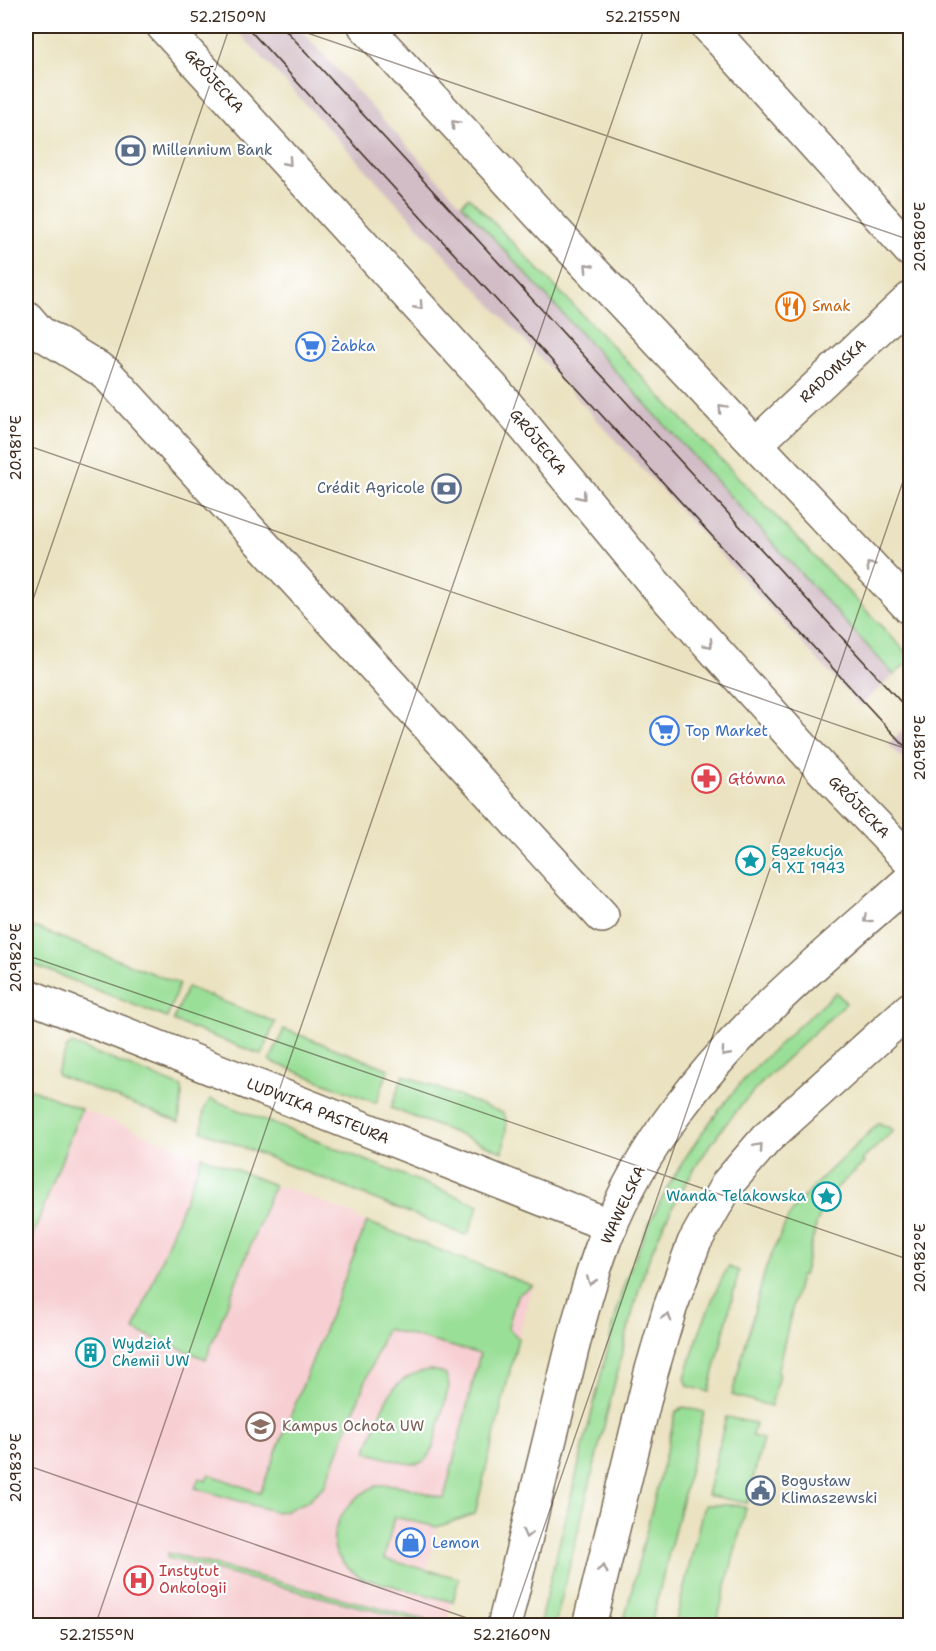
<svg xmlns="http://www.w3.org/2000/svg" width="936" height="1651" viewBox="0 0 936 1651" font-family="'Shantell Sans',sans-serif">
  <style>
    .built { fill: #f7cfd2 }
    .industrial { fill: #d2bdc6 }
    .green { fill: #9adf97; stroke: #6a845a; stroke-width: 1.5 }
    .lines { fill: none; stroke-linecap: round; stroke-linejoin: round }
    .street-casing { stroke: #786a57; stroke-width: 36 }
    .secondary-casing { stroke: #786a57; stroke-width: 36 }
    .primary-casing { stroke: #786a57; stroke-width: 36 }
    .street { stroke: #fff; stroke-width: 33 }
    .secondary { stroke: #fff; stroke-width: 33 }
    .primary { stroke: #fff; stroke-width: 33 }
    .tram { stroke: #3b2a1e; stroke-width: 1.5 }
    .oneway { stroke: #a79f9a }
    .ticks { fill: none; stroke: #3b2a1e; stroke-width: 1.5; stroke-opacity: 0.45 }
    .labels { text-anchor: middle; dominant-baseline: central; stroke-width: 4.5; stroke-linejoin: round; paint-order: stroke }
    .street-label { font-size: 15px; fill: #3b2a1e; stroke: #fff }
    .service-label { font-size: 15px; fill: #4e5e75; stroke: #fff; text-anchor: start }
    .food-label { font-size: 15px; fill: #c56008; stroke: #fff; text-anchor: start }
    .shop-label { font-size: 15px; fill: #366cbe; stroke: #fff; text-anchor: start }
    .health-label { font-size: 15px; fill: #be3a42; stroke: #fff; text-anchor: start }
    .culture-label { font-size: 15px; fill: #0d838f; stroke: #fff; text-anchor: start }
    .education-label { font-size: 15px; fill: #785e54; stroke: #fff; text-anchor: start }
    .neatline { fill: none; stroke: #3b2a1e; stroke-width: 2 }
    .ticks-label { font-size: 15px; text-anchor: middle; fill: #3b2a1e }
  </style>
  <rect width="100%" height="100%" fill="#fff"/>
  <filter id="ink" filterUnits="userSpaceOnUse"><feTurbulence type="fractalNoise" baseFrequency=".0167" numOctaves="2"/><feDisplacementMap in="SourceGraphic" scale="12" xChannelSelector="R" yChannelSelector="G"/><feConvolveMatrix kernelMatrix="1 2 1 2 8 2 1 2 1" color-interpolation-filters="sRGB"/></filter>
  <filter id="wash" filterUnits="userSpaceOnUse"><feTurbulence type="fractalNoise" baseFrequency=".008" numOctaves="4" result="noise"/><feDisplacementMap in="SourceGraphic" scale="24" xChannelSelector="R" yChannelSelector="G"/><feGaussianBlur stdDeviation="1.35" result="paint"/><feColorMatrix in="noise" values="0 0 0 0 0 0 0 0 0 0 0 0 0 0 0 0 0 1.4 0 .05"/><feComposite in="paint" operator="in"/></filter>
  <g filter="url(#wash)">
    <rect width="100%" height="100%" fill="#eae2c0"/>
    <path class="built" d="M 26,1087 L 283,1189 L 284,1187 L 357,1216 L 356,1218 L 533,1286 L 518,1338 L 475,1514 L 437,1527 L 427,1570 L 459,1578 L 446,1625 L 26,1625 Z"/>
    <g class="industrial">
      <path d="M 233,26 L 297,26 L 894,675 L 860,706 L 497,311 Z"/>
      <path d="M 910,723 L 910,766 L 888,744 Z"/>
    </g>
    <g class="green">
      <path d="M 469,197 L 910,656 L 910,660 L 894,675 L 462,204 Z"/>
      <path d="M 34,927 L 179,984 L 167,1018 L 26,962 L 26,948 Z"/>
      <path d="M 187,987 L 275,1022 L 262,1055 L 173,1021 Z"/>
      <path d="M 836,992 L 846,1003 C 804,1043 757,1082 722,1129 C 691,1170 665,1216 647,1264 C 630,1314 619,1367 606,1418 C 589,1487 572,1556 555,1625 L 539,1625 L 622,1291 C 650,1211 685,1149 740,1084 C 769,1051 804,1022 836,992 Z"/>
      <path d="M 284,1029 L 389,1069 L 376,1103 L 270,1061 Z"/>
      <path d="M 72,1044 L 182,1087 L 182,1095 L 179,1122 L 58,1075 L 57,1072 L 67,1048 Z"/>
      <path d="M 403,1075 L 503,1113 L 507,1121 L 503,1152 L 391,1108 Z"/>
      <path d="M 26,1087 L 81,1109 L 26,1253 Z"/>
      <path d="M 211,1099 L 479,1205 L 468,1234 L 465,1235 L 202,1131 C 203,1120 202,1107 211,1099 Z"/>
      <path d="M 879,1123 L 894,1130 L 862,1160 L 864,1163 L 821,1202 L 823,1204 L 818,1221 L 817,1222 L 803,1276 L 800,1276 L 777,1373 L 779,1374 L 771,1406 L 732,1395 L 766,1267 L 788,1218 L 798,1203 L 821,1179 Z"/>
      <path d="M 202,1156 L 274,1185 L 206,1359 L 134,1330 Z"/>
      <path d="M 367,1222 L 533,1286 L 517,1295 L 508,1327 L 518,1338 L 475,1514 L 437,1527 L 394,1517 L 384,1559 L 459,1578 L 453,1602 C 431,1596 409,1590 386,1584 C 378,1582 367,1581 360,1577 C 351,1571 339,1561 335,1550 C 327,1524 356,1490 381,1485 C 402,1482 424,1494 444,1498 L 480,1354 L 386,1329 L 325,1485 L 306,1502 L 287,1510 L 276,1512 L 195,1488 L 199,1478 L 206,1481 L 209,1474 L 260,1493 Z"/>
      <path d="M 728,1267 L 739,1271 L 709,1392 L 688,1386 L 685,1378 C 696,1340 709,1302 728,1267 Z"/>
      <path d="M 430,1370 L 437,1371 L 446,1375 L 449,1386 L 433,1448 C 430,1454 427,1460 420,1463 C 409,1467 378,1455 366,1452 C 380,1417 385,1375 430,1370 Z"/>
      <path d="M 684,1407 L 704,1412 L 651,1625 L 623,1625 L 676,1412 Z"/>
      <path d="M 726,1417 L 755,1423 L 752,1436 L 763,1439 L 747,1503 L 707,1495 Z"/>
      <path d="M 704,1505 L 737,1505 L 746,1508 L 716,1625 L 675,1625 Z"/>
      <path d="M 168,1553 L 429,1621 L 443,1625 L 431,1625 L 167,1558 Z"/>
    </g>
  </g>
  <g filter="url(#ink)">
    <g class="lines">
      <defs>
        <g id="street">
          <path d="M 708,26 L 910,250"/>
          <path d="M 26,317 L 39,332 L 106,373 L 602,916"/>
          <path d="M 756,444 L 910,299"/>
          <path d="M 26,995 L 611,1226"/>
        </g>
        <g id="secondary">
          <path d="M 163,26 L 491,386 L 653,582 L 822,769 L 910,861"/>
          <path d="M 365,26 L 552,228 L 910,608"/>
        </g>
        <g id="primary">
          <path d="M 504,1626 C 521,1556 538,1487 555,1418 C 570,1358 583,1297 605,1239 C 623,1193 648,1149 678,1109 C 743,1021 829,952 910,880"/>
          <path d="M 589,1626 L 651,1373 L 670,1308 L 694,1243 L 728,1183 L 766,1139 L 910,1009"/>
        </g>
      </defs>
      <use href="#street" class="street-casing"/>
      <use href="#secondary" class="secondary-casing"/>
      <use href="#primary" class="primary-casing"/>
      <use href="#street" class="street"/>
      <use href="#secondary" class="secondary"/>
      <use href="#primary" class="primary"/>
      <g class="tram">
        <path d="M 246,26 L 839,675 L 910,752"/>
        <path d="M 282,26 L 910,712"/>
      </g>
    </g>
    <defs><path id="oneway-chevron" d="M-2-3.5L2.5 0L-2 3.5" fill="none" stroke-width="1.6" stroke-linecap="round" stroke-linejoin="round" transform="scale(1.5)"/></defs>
    <g class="oneway">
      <use href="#oneway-chevron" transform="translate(455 124) rotate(-133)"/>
      <use href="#oneway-chevron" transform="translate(288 162) rotate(48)"/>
      <use href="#oneway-chevron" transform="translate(588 267) rotate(-133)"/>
      <use href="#oneway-chevron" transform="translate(419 306) rotate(48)"/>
      <use href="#oneway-chevron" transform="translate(722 408) rotate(-133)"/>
      <use href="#oneway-chevron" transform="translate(582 496) rotate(51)"/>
      <use href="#oneway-chevron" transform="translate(870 566) rotate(-133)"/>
      <use href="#oneway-chevron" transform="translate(709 644) rotate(48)"/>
      <use href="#oneway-chevron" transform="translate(867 919) rotate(138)"/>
      <use href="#oneway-chevron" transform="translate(725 1053) rotate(132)"/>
      <use href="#oneway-chevron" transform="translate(759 1147) rotate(-49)"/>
      <use href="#oneway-chevron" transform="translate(591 1281) rotate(109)"/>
      <use href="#oneway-chevron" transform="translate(667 1317) rotate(-73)"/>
      <use href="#oneway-chevron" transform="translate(527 1534) rotate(104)"/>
      <use href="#oneway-chevron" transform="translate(603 1569) rotate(-76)"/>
    </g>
  </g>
  <path class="ticks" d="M 287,26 L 910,240M 26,445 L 910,750M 26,620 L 230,26M 26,955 L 910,1260M 26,1465 L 490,1626M 95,1626 L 645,26M 510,1626 L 910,461"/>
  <defs>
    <symbol id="bank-ring" viewBox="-11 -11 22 22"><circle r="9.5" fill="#fff" stroke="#5c6f8a" stroke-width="1.5"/><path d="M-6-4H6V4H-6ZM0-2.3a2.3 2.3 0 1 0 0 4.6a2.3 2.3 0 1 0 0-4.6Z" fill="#5c6f8a"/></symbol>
    <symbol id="restaurant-ring" viewBox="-11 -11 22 22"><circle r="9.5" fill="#fff" stroke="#e8710a" stroke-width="1.5"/><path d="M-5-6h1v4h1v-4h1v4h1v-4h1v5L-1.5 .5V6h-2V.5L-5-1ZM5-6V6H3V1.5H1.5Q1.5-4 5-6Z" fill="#e8710a"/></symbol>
    <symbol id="supermarket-ring" viewBox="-11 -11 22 22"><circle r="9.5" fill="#fff" stroke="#3f7fe0" stroke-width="1.5"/><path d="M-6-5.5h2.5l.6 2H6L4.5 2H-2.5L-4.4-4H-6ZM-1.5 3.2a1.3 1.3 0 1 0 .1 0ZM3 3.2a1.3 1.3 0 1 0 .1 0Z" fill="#3f7fe0"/></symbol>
    <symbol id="pharmacy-ring" viewBox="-11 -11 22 22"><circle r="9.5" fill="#fff" stroke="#e0444e" stroke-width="1.5"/><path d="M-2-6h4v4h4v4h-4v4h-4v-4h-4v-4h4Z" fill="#e0444e"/></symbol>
    <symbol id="sight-ring" viewBox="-11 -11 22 22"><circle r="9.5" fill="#fff" stroke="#0f9aa8" stroke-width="1.5"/><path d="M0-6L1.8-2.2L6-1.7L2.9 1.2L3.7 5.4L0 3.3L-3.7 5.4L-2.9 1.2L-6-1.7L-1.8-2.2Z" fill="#0f9aa8"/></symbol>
    <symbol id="building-ring" viewBox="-11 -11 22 22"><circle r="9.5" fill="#fff" stroke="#0f9aa8" stroke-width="1.5"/><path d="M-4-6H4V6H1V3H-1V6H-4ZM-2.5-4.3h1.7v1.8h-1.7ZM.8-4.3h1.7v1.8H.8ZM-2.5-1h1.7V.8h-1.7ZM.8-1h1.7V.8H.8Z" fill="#0f9aa8"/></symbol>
    <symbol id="university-ring" viewBox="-11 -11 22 22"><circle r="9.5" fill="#fff" stroke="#8d6e63" stroke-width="1.5"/><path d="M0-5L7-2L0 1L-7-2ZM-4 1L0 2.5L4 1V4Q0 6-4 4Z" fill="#8d6e63"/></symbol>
    <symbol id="civic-ring" viewBox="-11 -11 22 22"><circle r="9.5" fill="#fff" stroke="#5c6f8a" stroke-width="1.5"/><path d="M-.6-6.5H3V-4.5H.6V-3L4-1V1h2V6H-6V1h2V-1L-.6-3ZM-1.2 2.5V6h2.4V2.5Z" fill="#5c6f8a"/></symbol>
    <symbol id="shop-ring" viewBox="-11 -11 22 22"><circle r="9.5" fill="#fff" stroke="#3f7fe0" stroke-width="1.5"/><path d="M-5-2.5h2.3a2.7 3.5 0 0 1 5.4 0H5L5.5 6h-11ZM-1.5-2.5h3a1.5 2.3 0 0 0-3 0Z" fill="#3f7fe0"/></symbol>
    <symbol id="hospital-ring" viewBox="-11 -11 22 22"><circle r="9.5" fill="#fff" stroke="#e0444e" stroke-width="1.5"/><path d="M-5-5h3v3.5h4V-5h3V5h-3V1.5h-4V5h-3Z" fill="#e0444e"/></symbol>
  </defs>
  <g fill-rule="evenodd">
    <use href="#bank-ring" x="114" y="134" width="33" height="33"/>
    <use href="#restaurant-ring" x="774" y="290" width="33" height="33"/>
    <use href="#supermarket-ring" x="294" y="330" width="33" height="33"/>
    <use href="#bank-ring" x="430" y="472" width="33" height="33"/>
    <use href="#supermarket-ring" x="648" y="714" width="33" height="33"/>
    <use href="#pharmacy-ring" x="690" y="762" width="33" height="33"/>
    <use href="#sight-ring" x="734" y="844" width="33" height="33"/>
    <use href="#sight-ring" x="810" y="1180" width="33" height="33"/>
    <use href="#building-ring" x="74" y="1336" width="33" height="33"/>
    <use href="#university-ring" x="244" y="1410" width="33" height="33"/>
    <use href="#civic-ring" x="744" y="1474" width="33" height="33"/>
    <use href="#shop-ring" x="394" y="1526" width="33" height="33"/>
    <use href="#hospital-ring" x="122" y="1564" width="33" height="33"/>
  </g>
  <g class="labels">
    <g class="street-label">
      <text transform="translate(214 81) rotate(48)">GRÓJECKA</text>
      <text transform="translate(833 371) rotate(-43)">RADOMSKA</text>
      <text transform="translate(538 442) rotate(51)">GRÓJECKA</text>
      <text transform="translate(859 807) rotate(46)">GRÓJECKA</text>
      <text transform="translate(318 1111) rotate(22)">LUDWIKA PASTEURA</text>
      <text transform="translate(623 1205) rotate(-65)">WAWELSKA</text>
    </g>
    <g class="service-label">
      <text x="152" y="150">Millennium Bank</text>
      <text x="425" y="488" text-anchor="end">Crédit Agricole</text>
      <text x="781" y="1481">Bogusław<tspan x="781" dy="17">Klimaszewski</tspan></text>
    </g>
    <g class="food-label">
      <text x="812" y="306">Smak</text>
    </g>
    <g class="shop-label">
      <text x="331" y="346">Żabka</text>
      <text x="685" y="731">Top Market</text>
      <text x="432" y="1543">Lemon</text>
    </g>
    <g class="health-label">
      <text x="728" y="779">Główna</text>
      <text x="159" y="1571">Instytut<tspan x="159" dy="17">Onkologii</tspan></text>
    </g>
    <g class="culture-label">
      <text x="771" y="851">Egzekucja<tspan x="771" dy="17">9 XI 1943</tspan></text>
      <text x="806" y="1196" text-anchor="end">Wanda Telakowska</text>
      <text x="112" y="1344">Wydział<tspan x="112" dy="17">Chemii UW</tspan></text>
    </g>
    <g class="education-label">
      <text x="282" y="1426">Kampus Ochota UW</text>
    </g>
  </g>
  <rect width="936" height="1651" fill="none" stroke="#fff" stroke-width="66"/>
  <rect x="33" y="33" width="870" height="1585" class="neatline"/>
  <g class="ticks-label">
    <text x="228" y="22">52.2150°N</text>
    <text x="643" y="22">52.2155°N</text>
    <text transform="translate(920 237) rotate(-90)" y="5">20.980°E</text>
    <text transform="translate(16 448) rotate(-90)" y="5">20.981°E</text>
    <text transform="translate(920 748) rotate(-90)" y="5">20.981°E</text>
    <text transform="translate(16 958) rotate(-90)" y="5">20.982°E</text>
    <text transform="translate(920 1258) rotate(-90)" y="5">20.982°E</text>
    <text transform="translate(16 1468) rotate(-90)" y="5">20.983°E</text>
    <text x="97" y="1640">52.2155°N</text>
    <text x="512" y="1640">52.2160°N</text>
  </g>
</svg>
